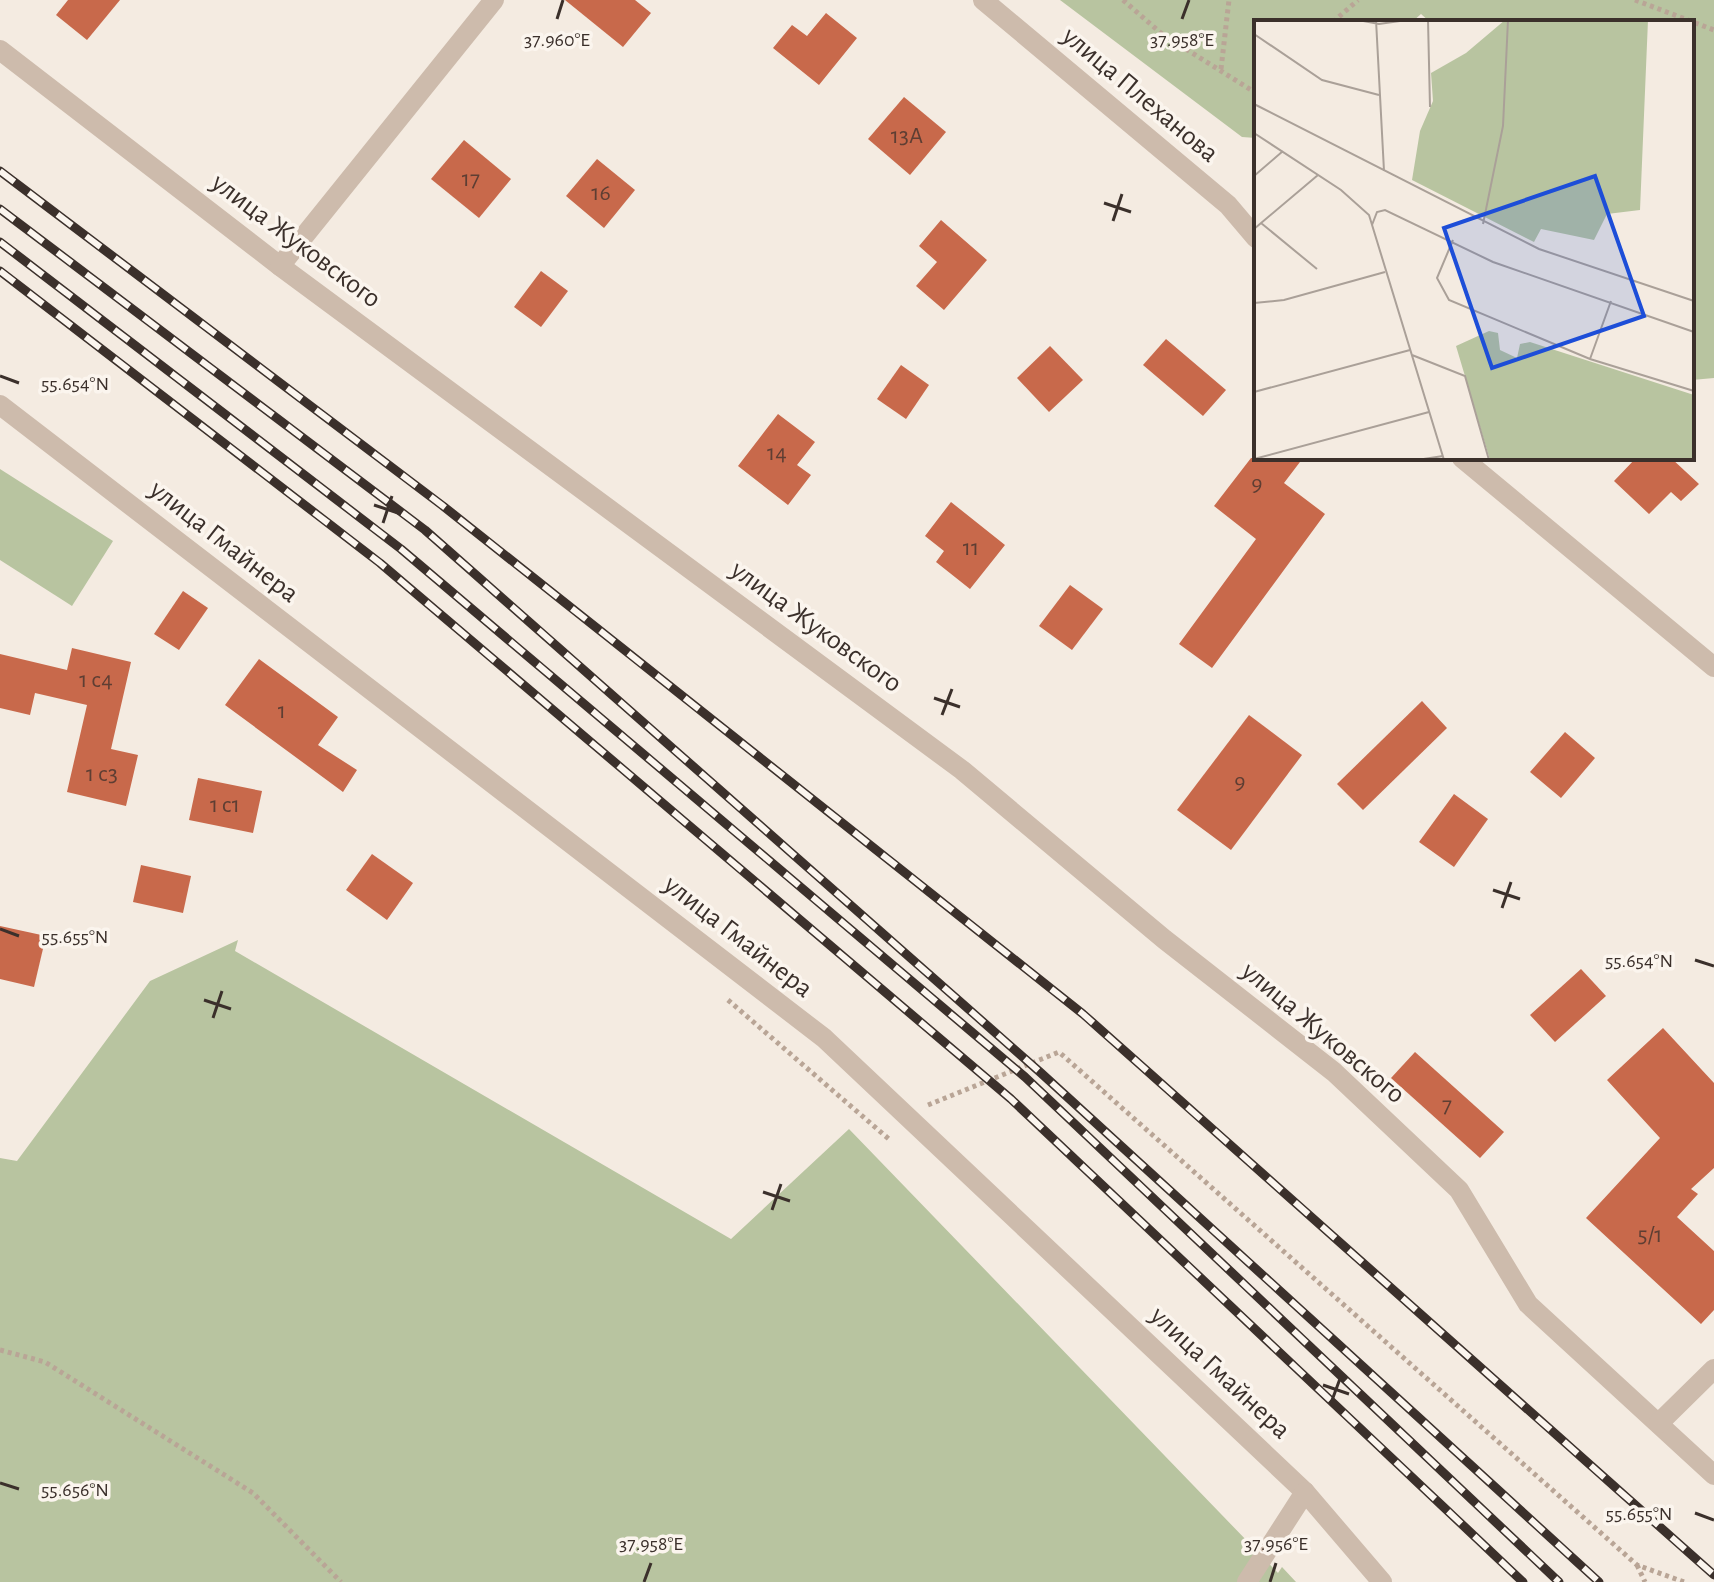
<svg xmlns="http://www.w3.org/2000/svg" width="1714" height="1582" viewBox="0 0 1714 1582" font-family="'Alegreya Sans',sans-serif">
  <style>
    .green { fill: #b8c4a0 }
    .building { fill: #c8694b }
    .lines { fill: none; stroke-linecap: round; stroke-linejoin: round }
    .path { stroke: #b9a596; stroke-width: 5; stroke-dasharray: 4 4; stroke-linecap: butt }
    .minor { stroke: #cdbbac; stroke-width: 20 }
    .tertiary { stroke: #cdbbac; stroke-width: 20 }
    .rail-casing { stroke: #3b302b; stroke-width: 9 }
    .rail { stroke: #fbf5ee; stroke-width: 6; stroke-dasharray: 18; stroke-linecap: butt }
    .ticks { fill: none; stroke: #3b302b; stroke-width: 3 }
    .labels { text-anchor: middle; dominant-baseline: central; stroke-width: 7; stroke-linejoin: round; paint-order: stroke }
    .number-label { font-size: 24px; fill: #5e3e33 }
    .street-label { font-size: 28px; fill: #3b302b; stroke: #fbf5ee }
    .inset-road { fill: none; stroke: #aaa098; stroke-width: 2 }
    .view { fill: #1d4ed8; fill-opacity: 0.15; stroke: #1d4ed8; stroke-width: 4 }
    .inset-edge { fill: none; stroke: #3b302b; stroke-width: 4 }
    .ticks-label { font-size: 20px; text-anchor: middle; fill: #3b302b; stroke: #fbf5ee; stroke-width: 7; stroke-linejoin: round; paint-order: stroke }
  </style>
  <rect width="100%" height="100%" fill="#f4ebe1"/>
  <g class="green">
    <path d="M 1060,0 L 1714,0 L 1714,378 L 1692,380 L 1692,22 L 1430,22 L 1421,14 L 1412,22 L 1256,22 L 1256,138 L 1242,137 Z"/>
    <path d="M 0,469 L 113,541 L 72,606 L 0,560 Z"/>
    <path d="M 238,940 L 235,951 L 731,1239 L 849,1129 L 1278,1573 L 1282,1567 L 1296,1582 L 0,1582 L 0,1158 L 17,1161 L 150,981 Z"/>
  </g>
  <g class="building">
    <path d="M 68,0 L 120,0 L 87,40 L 56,15 Z"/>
    <path d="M 565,0 L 635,0 L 651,13 L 623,47 Z"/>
    <path d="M 826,13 L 857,38 L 819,85 L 773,48 L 792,25 L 807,36 Z"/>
    <path d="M 904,97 L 946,132 L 910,175 L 868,139 Z"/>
    <path d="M 464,140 L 511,179 L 479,218 L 431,179 Z"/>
    <path d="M 597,159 L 635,190 L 604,228 L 566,196 Z"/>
    <path d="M 941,220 L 987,260 L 944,310 L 916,286 L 937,262 L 919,246 Z"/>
    <path d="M 541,271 L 568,291 L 541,327 L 514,307 Z"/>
    <path d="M 1166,339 L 1226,390 L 1203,416 L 1143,365 Z"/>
    <path d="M 1050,346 L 1083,380 L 1049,412 L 1017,378 Z"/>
    <path d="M 901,365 L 929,385 L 906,419 L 877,399 Z"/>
    <path d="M 778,414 L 815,442 L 797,465 L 811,475 L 788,505 L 738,466 Z"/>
    <path d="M 1251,458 L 1303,458 L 1284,483 L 1325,514 L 1212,668 L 1179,644 L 1256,539 L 1214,506 Z"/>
    <path d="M 1636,458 L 1671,458 L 1699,484 L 1681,501 L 1671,492 L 1649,514 L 1614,481 Z"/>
    <path d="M 951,502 L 1005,545 L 970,589 L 936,562 L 944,551 L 925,536 Z"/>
    <path d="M 1070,585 L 1103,609 L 1072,650 L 1039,626 Z"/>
    <path d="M 183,591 L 208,608 L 179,650 L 154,634 Z"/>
    <path d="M 72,648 L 131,662 L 111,749 L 138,755 L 126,806 L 67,792 L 87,705 L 35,693 L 30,715 L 0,708 L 0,654 L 67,670 Z"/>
    <path d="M 259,659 L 338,717 L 318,745 L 357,770 L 343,792 L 225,705 Z"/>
    <path d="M 1422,701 L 1447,728 L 1363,810 L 1337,784 Z"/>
    <path d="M 1249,715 L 1302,755 L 1231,850 L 1177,810 Z"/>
    <path d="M 1565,732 L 1595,758 L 1561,798 L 1530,772 Z"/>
    <path d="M 198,778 L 262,791 L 253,833 L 189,820 Z"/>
    <path d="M 1454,794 L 1488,819 L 1454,867 L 1419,842 Z"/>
    <path d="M 372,854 L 413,883 L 387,920 L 346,890 Z"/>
    <path d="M 141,865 L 191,876 L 183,913 L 133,902 Z"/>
    <path d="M 0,926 L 46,936 L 34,987 L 0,979 Z"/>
    <path d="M 1581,969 L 1606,996 L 1555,1042 L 1530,1015 Z"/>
    <path d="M 1663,1028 L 1714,1083 L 1714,1168 L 1691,1189 L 1698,1194 L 1677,1217 L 1714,1251 L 1714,1310 L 1701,1324 L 1586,1218 L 1660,1138 L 1607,1080 Z"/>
    <path d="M 1415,1052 L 1504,1132 L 1480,1158 L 1391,1078 Z"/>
  </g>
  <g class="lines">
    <g class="path">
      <path d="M 1123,0 L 1162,34 L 1256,93"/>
      <path d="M 1635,0 L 1714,30"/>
      <path d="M 1333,22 L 1358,0"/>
      <path d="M 1221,69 L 1229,0"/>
      <path d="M 728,1000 L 890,1140"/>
      <path d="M 928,1105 L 1059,1052 L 1637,1565 L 1684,1582"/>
      <path d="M 0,1350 L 45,1362 L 253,1493 L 341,1582"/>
      <path d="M 1637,1565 L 1645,1582"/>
    </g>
    <g class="minor">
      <path d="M 983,0 L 1228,205 L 1256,238"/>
      <path d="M 0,50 L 280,266 L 962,770 L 1164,939 L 1334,1072 L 1459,1190 L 1528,1304 L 1714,1475"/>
      <path d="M 280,266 L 494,0"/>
      <path d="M 0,405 L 824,1038 L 1305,1492"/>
      <path d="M 1462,458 L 1714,667"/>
      <path d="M 1659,1423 L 1714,1369"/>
    </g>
    <path class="tertiary" d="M 1247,1582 L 1305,1492 L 1382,1582"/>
    <defs>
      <g id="rail">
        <path d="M 0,171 L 443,506 L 1083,1014 L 1714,1575"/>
        <path d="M 0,209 L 425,530 L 1041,1073 L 1599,1582"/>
        <path d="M 0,242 L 401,549 L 1025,1077 L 1559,1582"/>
        <path d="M 0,271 L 380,563 L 1011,1099 L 1523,1582"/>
      </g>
    </defs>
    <use href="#rail" class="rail-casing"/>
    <use href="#rail" class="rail"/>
  </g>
  <path class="ticks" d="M 557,19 L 563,0M 1182,19 L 1189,0M 1104,203 L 1131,212M 1113,221 L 1122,194M 0,376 L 19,383M 374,505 L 401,514M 383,523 L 392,496M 934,698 L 960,707M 942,715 L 952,689M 1493,890 L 1520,899M 1502,908 L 1511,882M 0,929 L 19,936M 1695,960 L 1714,966M 204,1000 L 231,1009M 213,1018 L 222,991M 763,1192 L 790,1201M 772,1210 L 781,1184M 1323,1385 L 1349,1394M 1331,1403 L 1341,1376M 0,1483 L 19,1489M 1695,1513 L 1714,1520M 644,1582 L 651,1563M 1270,1582 L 1276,1563"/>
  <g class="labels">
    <g class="number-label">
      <text x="907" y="136">13А</text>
      <text x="471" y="179">17</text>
      <text x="601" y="193">16</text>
      <text x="777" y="453">14</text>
      <text x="1257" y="484">9</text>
      <text x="971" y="548">11</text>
      <text x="96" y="680">1 с4</text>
      <text x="282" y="711">1</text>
      <text x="102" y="774">1 с3</text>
      <text x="1240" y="782">9</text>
      <text x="225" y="805">1 с1</text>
      <text x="1447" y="1105">7</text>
      <text x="1650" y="1235">5/1</text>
    </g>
    <g class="street-label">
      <text transform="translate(1140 95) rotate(40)">улица Плеханова</text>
      <text transform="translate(296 241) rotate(37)">улица Жуковского</text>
      <text transform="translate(224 542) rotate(38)">улица Гмайнера</text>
      <text transform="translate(816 627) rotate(36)">улица Жуковского</text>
      <text transform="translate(738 937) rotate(38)">улица Гмайнера</text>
      <text transform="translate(1323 1033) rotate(40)">улица Жуковского</text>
      <text transform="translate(1220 1373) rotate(43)">улица Гмайнера</text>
    </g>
  </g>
  <g transform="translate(1254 20)">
    <rect width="440" height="440" fill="#f4ebe1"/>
    <path d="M 251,0 L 394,0 L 386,190 L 353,194 L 340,220 L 287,209 L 280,222 L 158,160 L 166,111 L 179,81 L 177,53 L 212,33 ZM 235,311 L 244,313 L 246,330 L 263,338 L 266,324 L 276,322 L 440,375 L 440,440 L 236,440 L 202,326 Z" fill="#b8c4a0"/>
    <path class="inset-road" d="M 104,0 L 125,4 L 153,0M 122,0 L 130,151M 174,0 L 176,87M 0,14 L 68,60 L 125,75M 0,84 L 285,229 L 440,281M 0,113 L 87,170 L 115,195 L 190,440M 0,156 L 29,131M 7,203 L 63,249M 229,204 L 249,106 L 254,0M 118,205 L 123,192 L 131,190 L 239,242 L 440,312M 0,209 L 64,155M 199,220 L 183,258 L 195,280 L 336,339 L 440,371M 0,283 L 30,280 L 131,252M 158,335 L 211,356 L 235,440M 336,339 L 357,281M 0,372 L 156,330M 0,439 L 175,392M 163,440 L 189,436"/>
    <path class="view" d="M 341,156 L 390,296 L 238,348 L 190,208 Z"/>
    <rect width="440" height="440" class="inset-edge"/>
  </g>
  <g class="ticks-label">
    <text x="1182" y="46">37.958°E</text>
    <text x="557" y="46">37.960°E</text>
    <text x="75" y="390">55.654°N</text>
    <text x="75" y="943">55.655°N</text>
    <text x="1639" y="967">55.654°N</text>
    <text x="75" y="1496">55.656°N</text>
    <text x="1639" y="1520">55.655°N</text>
    <text x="651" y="1550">37.958°E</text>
    <text x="1276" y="1550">37.956°E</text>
  </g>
</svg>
